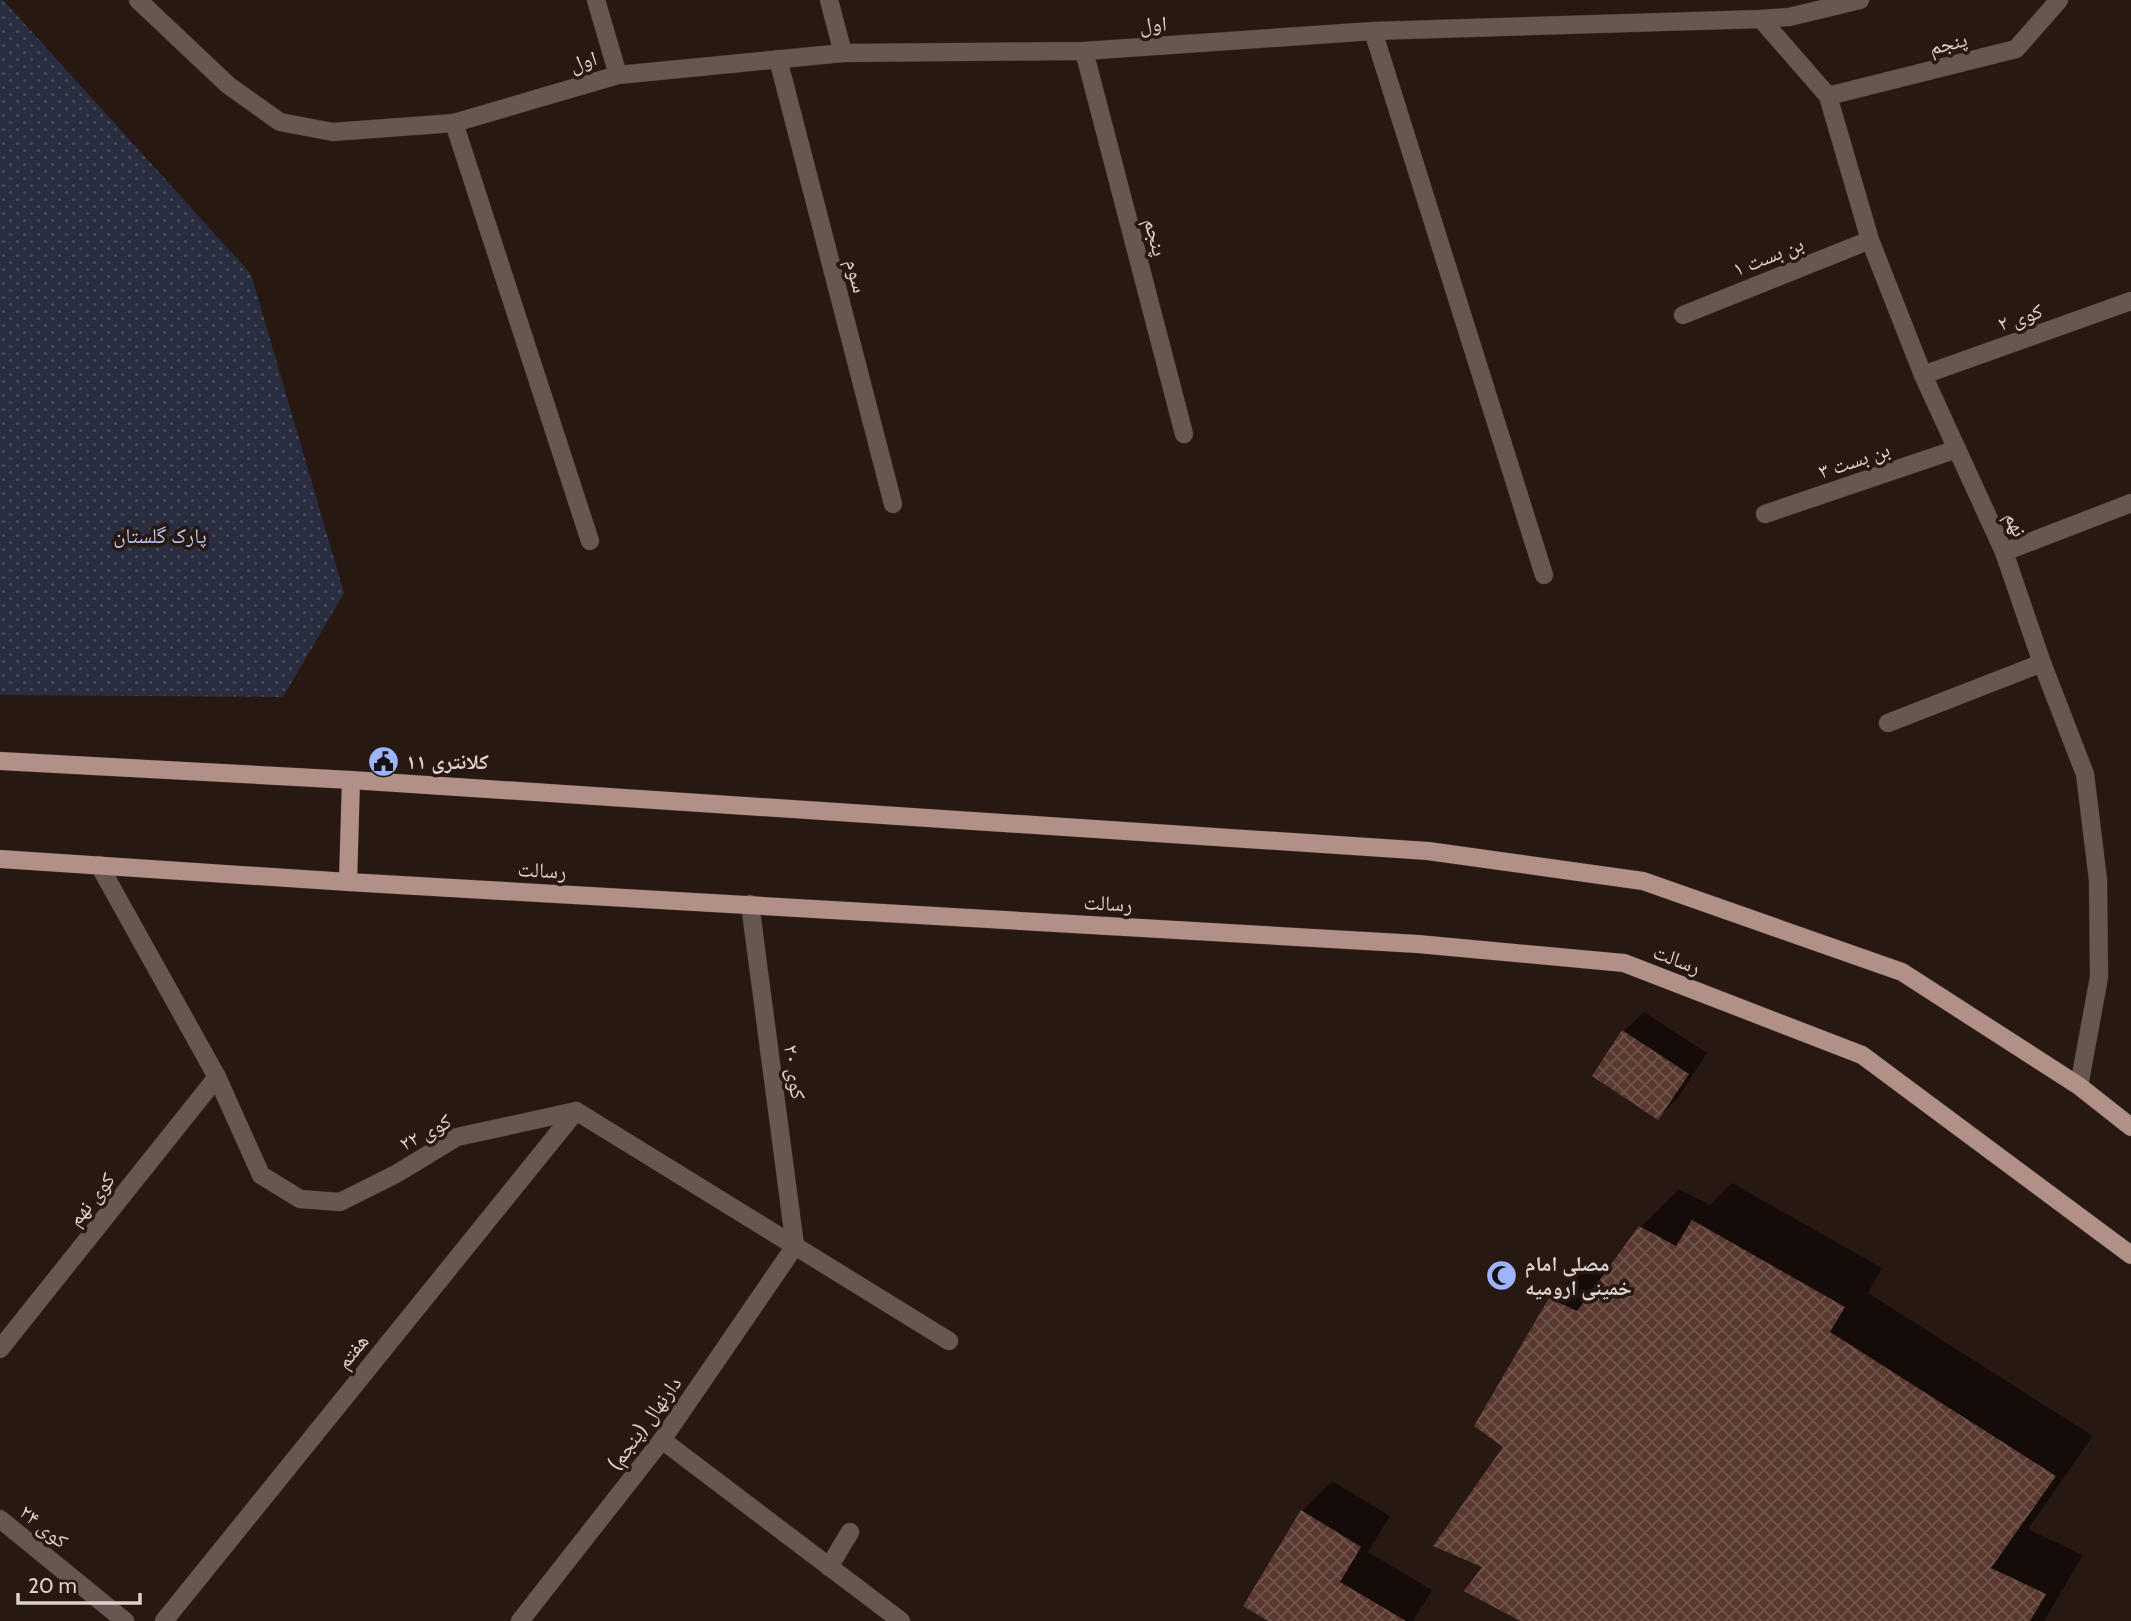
<svg xmlns="http://www.w3.org/2000/svg" width="2131" height="1621" viewBox="0 0 2131 1621" font-family="Cabin,'Noto Naskh Arabic',sans-serif">
  <style>
    .grass { fill: url(#grass-dots) }
    .shadow { fill: #0007 }
    .building { fill: url(#building-cross-hatch) }
    .lines { fill: none; stroke-linecap: round; stroke-linejoin: round }
    .minor-casing { stroke: #41322c; stroke-width: 19 }
    .primary-casing { stroke: #41322c; stroke-width: 19 }
    .minor { stroke: #665751; stroke-width: 18 }
    .primary { stroke: #b19187; stroke-width: 18 }
    .labels { text-anchor: middle; dominant-baseline: central; stroke-width: 7; stroke-linejoin: round; paint-order: stroke }
    .street-label { font-size: 21px; fill: #dcd1cd; stroke: #281812 }
    .park-label { font-size: 21px; fill: #bccaf6; stroke: #281812 }
    .poi-label { font-size: 21px; font-weight: bold; fill: #dcd1cd; stroke: #281812; text-anchor: start }
  </style>
  <defs>
    <pattern id="grass-dots" width="8" height="8" patternUnits="userSpaceOnUse" patternTransform="scale(1.75)"><rect width="8" height="8" fill="#282e40"/><path d="M2 2h.1M6 6h.1" fill="none" stroke="#474b5a" stroke-width="1.8" stroke-linecap="round"/></pattern>
    <pattern id="building-cross-hatch" width="8" height="8" patternUnits="userSpaceOnUse" patternTransform="scale(1.75)"><rect width="8" height="8" fill="#59392f"/><path d="M0 0l8 8M0 8l8-8" fill="none" stroke="#70554c"/></pattern>
  </defs>
  <rect width="100%" height="100%" fill="#281812"/>
  <path class="grass" d="M 0,0 L 3,0 L 251,274 L 344,593 L 283,697 L 0,695 Z"/>
  <g class="shadow">
    <path d="M 1644,1012 L 1707,1053 L 1678,1098 L 1658,1117 L 1624,1031 Z"/>
    <path d="M 1732,1183 L 1882,1268 L 1868,1293 L 2093,1436 L 2028,1529 L 2083,1555 L 2044,1621 L 1524,1621 L 1485,1566 L 1506,1447 L 1550,1299 L 1589,1261 L 1609,1270 L 1640,1228 L 1679,1189 L 1710,1205 Z"/>
    <path d="M 1332,1481 L 1390,1516 L 1368,1552 L 1432,1590 L 1413,1621 L 1272,1621 L 1302,1511 Z"/>
  </g>
  <g class="building">
    <path d="M 1622,1030 L 1689,1074 L 1658,1120 L 1592,1076 Z"/>
    <path d="M 1692,1220 L 1845,1307 L 1830,1332 L 2056,1476 L 1991,1568 L 2046,1594 L 2030,1621 L 1520,1621 L 1464,1591 L 1482,1567 L 1433,1546 L 1503,1447 L 1474,1426 L 1549,1298 L 1577,1311 L 1639,1226 L 1676,1246 Z"/>
    <path d="M 1301,1510 L 1361,1547 L 1340,1582 L 1406,1621 L 1268,1621 L 1243,1606 Z"/>
  </g>
  <g class="lines">
    <defs>
      <g id="minor">
        <path d="M 138,0 L 228,85 L 280,122 L 333,132 L 454,123 L 618,75 L 843,53 L 1084,51 L 1373,31 L 1761,19 L 1789,17 L 1860,0"/>
        <path d="M 596,0 L 618,75"/>
        <path d="M 829,0 L 843,53"/>
        <path d="M 1761,19 L 1828,96 L 1870,240 L 1923,375 L 2004,552 L 2042,663 L 2085,774 L 2098,880 L 2099,977 L 2079,1086"/>
        <path d="M 1373,31 L 1544,575"/>
        <path d="M 1084,51 L 1184,434"/>
        <path d="M 778,59 L 893,504"/>
        <path d="M 1828,96 L 2016,49 L 2059,0"/>
        <path d="M 454,123 L 590,541"/>
        <path d="M 1683,315 L 1870,240"/>
        <path d="M 1923,375 L 2131,301"/>
        <path d="M 1765,514 L 1957,449"/>
        <path d="M 2004,552 L 2131,503"/>
        <path d="M 1888,723 L 2042,663"/>
        <path d="M 99,865 L 217,1077 L 261,1175 L 300,1199 L 340,1202 L 396,1174 L 457,1137 L 576,1111 L 949,1341"/>
        <path d="M 750,904 L 795,1246"/>
        <path d="M 0,1349 L 217,1077"/>
        <path d="M 662,1440 L 901,1621"/>
        <path d="M 0,1519 L 125,1621"/>
        <path d="M 829,1567 L 850,1532"/>
        <path d="M 164,1621 L 576,1111"/>
        <path d="M 520,1621 L 662,1440 L 795,1246"/>
      </g>
      <g id="primary">
        <path d="M 0,761 L 351,780 L 1428,851 L 1643,881 L 1902,972 L 2079,1086 L 2131,1127"/>
        <path d="M 0,859 L 348,882 L 1418,944 L 1624,963 L 1862,1055 L 2131,1255"/>
        <path d="M 348,882 L 351,780"/>
      </g>
    </defs>
    <use href="#minor" class="minor-casing"/>
    <use href="#primary" class="primary-casing"/>
    <use href="#minor" class="minor"/>
    <use href="#primary" class="primary"/>
  </g>
  <defs>
    <symbol id="civic-disc" viewBox="-11 -11 22 22"><circle r="9.5" fill="#9eb4fd" stroke="#281812"/><path d="M-.6-6.5H3V-4.5H.6V-3L4-1V1h2V6H-6V1h2V-1L-.6-3ZM-1.2 2.5V6h2.4V2.5Z" fill="#111"/></symbol>
    <symbol id="mosque-disc" viewBox="-11 -11 22 22"><circle r="9.5" fill="#9eb4fd" stroke="#281812"/><path d="M3.5-4.9A6 6 0 1 0 3.5 4.9A5 5 0 1 1 3.5-4.9Z" fill="#111"/></symbol>
  </defs>
  <g fill-rule="evenodd">
    <use href="#civic-disc" x="366" y="744" width="35" height="35"/>
    <use href="#mosque-disc" x="1484" y="1258" width="35" height="35"/>
  </g>
  <g class="labels">
    <g class="street-label">
      <text transform="translate(1153 24) rotate(-4)">اول</text>
      <text transform="translate(1948 43) rotate(-14)">پنجم</text>
      <text transform="translate(583 61) rotate(-17)">اول</text>
      <text transform="translate(1156 237) rotate(75)">پنجم</text>
      <text transform="translate(1768 256) rotate(-22)">بن بست ۱</text>
      <text transform="translate(857 276) rotate(76)">سوم</text>
      <text transform="translate(2020 317) rotate(-19)">کوی ۲</text>
      <text transform="translate(1854 460) rotate(-19)">بن بست ۳</text>
      <text transform="translate(2016 524) rotate(65)">نهم</text>
      <text transform="translate(542 870) rotate(3)">رسالت</text>
      <text transform="translate(1108 903) rotate(3)">رسالت</text>
      <text transform="translate(1677 959) rotate(21)">رسالت</text>
      <text transform="translate(795 1072) rotate(82)">کوی ۲۰</text>
      <text transform="translate(425 1132) rotate(-28)">کوی ۲۲</text>
      <text transform="translate(91 1199) rotate(-51)">کوی نهم</text>
      <text transform="translate(352 1351) rotate(-51)">هفتم</text>
      <text transform="translate(644 1423) rotate(-54)">دارنهال (پنجم)</text>
      <text transform="translate(44 1526) rotate(39)">کوی ۲۴</text>
    </g>
    <g class="park-label">
      <text x="160" y="535">پارک گلستان</text>
    </g>
    <g class="poi-label">
      <text x="406" y="761">کلانتری ۱۱</text>
      <text x="1525" y="1263">مصلی امام<tspan x="1525" dy="24">خمینی ارومیه</tspan></text>
    </g>
  </g>
  <path d="M18 1593v10h122v-10" fill="none" stroke="#dcd1cd" stroke-width="3.5"/>
  <text x="28" y="1593" font-size="21" fill="#dcd1cd" stroke="#281812" stroke-width="5" paint-order="stroke">20 m</text>
</svg>
